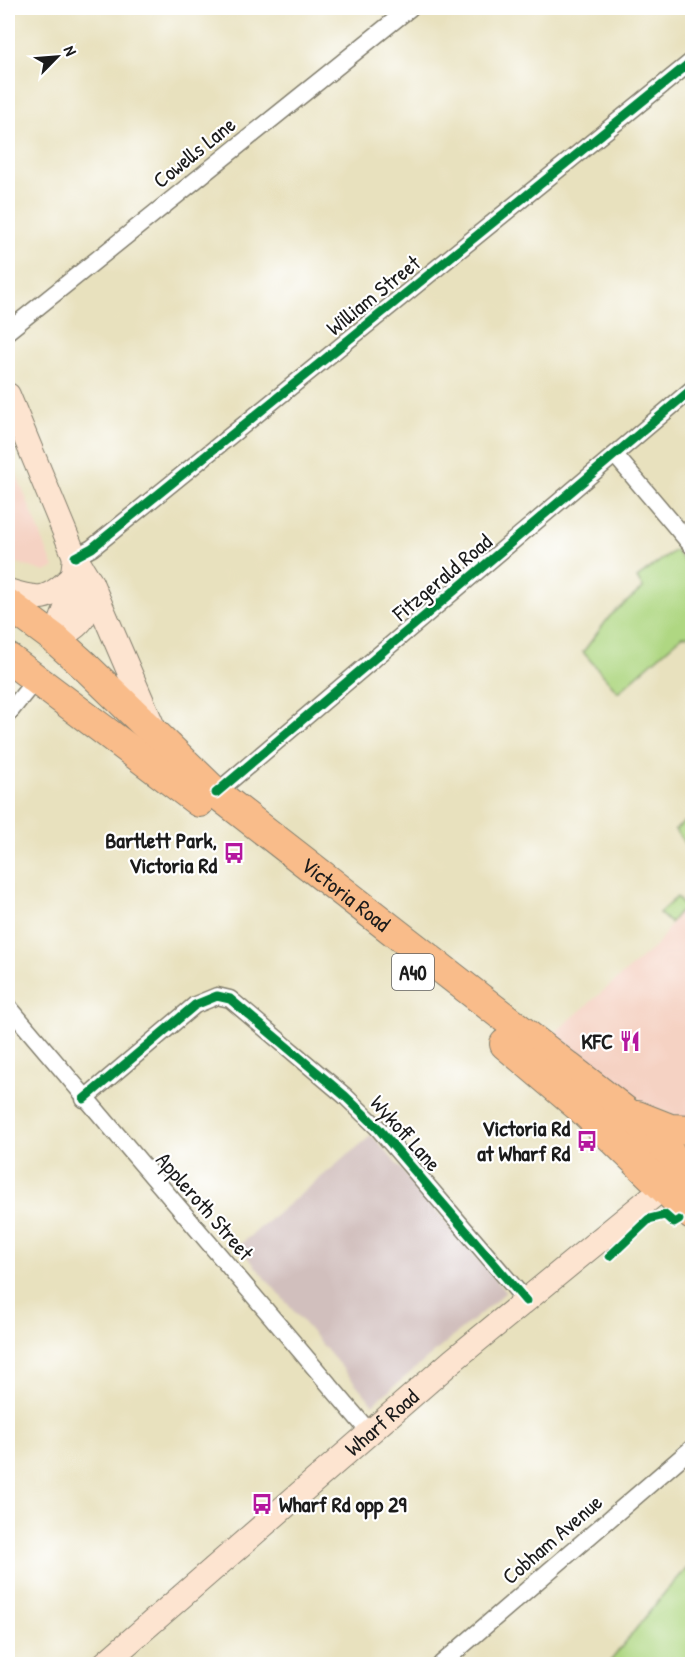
<svg xmlns="http://www.w3.org/2000/svg" width="700" height="1672" viewBox="0 0 700 1672" font-family="'Patrick Hand',sans-serif">
  <style>
    .built { fill: #f5d2c3 }
    .industrial { fill: #d1bfbd }
    .green { fill: #afd782; stroke: #667a4f; stroke-width: 1.5 }
    .lines { fill: none; stroke-linecap: round; stroke-linejoin: round }
    .street-casing { stroke: #827e6d; stroke-width: 19 }
    .secondary-casing { stroke: #827e6d; stroke-width: 26 }
    .highway-casing { stroke: #827e6d; stroke-width: 32 }
    .street { stroke: #fff; stroke-width: 16 }
    .secondary { stroke: #fde4d0; stroke-width: 24 }
    .highway { stroke: #f9bc8a; stroke-width: 30 }
    .cycleway-casing { stroke: #fff; stroke-width: 13 }
    .cycleway { stroke: #00873e; stroke-width: 9 }
    .labels { text-anchor: middle; dominant-baseline: central; stroke-width: 4.5; stroke-linejoin: round; paint-order: stroke }
    .shield { fill: #fff; stroke: #606060; stroke-width: 1.5 }
    .shield-label { font-size: 21px; font-weight: bold; fill: #1c1c1c }
    .street-label { font-size: 22px; fill: #1c1c1c; stroke: #fff }
    .poi-label { font-size: 22px; font-weight: bold; fill: #1c1c1c; stroke: #fff; text-anchor: end }
  </style>
  <rect width="100%" height="100%" fill="#fff"/>
  <filter id="ink" filterUnits="userSpaceOnUse"><feTurbulence type="fractalNoise" baseFrequency=".0167" numOctaves="2"/><feDisplacementMap in="SourceGraphic" scale="12" xChannelSelector="R" yChannelSelector="G"/><feConvolveMatrix kernelMatrix="1 2 1 2 8 2 1 2 1" color-interpolation-filters="sRGB"/></filter>
  <filter id="wash" filterUnits="userSpaceOnUse"><feTurbulence type="fractalNoise" baseFrequency=".008" numOctaves="4" result="noise"/><feDisplacementMap in="SourceGraphic" scale="24" xChannelSelector="R" yChannelSelector="G"/><feGaussianBlur stdDeviation="1.35" result="paint"/><feColorMatrix in="noise" values="0 0 0 0 0 0 0 0 0 0 0 0 0 0 0 0 0 1.4 0 .05"/><feComposite in="paint" operator="in"/></filter>
  <g filter="url(#wash)">
    <rect width="100%" height="100%" fill="#e8e1be"/>
    <g class="built">
      <path d="M 8,453 L 54,568 L 45,572 L 8,560 Z"/>
      <path d="M 679,912 L 692,922 L 692,1122 L 647,1105 L 552,1035 L 657,945 Z"/>
    </g>
    <path class="industrial" d="M 372,1135 L 506,1292 L 373,1404 L 238,1246 Z"/>
    <g class="green">
      <path d="M 675,550 L 692,570 L 692,635 L 682,636 L 618,692 L 583,652 L 610,616 L 643,588 L 637,578 Z"/>
      <path d="M 686,821 L 692,827 L 692,853 L 675,830 Z"/>
      <path d="M 677,897 L 686,910 L 692,906 L 692,922 L 679,912 L 670,923 L 659,913 Z"/>
      <path d="M 692,1563 L 692,1664 L 608,1664 L 666,1591 Z"/>
    </g>
  </g>
  <g filter="url(#ink)">
    <g class="lines">
      <defs>
        <g id="street">
          <path d="M 8,331 L 410,8"/>
          <path d="M 615,455 L 692,546"/>
          <path d="M 75,557 L 92,548 L 692,61"/>
          <path d="M 8,714 L 36,679"/>
          <path d="M 216,793 L 692,389"/>
          <path d="M 8,1006 L 370,1433"/>
          <path d="M 84,1099 L 195,1005 L 217,996 L 230,999 L 345,1096 L 378,1128 L 526,1301"/>
          <path d="M 441,1664 L 692,1448"/>
        </g>
        <g id="secondary">
          <path d="M 8,395 L 75,557 L 91,583 L 153,727"/>
          <path d="M 8,591 C 40,601 47,601 72,577"/>
          <path d="M 55,639 L 70,597 L 75,557"/>
          <path d="M 55,639 C 85,623 88,617 91,583"/>
          <path id="s1" d="M 104,1664 L 452,1361 L 664,1187"/>
        </g>
        <g id="highway">
          <path id="s2" d="M 8,604 L 55,639 L 85,666 L 216,793 L 626,1112 L 692,1175"/>
          <path d="M 8,658 L 199,802"/>
          <path d="M 505,1044 L 583,1110 L 692,1215"/>
          <path d="M 637,1116 L 670,1129 L 692,1130"/>
        </g>
      </defs>
      <use href="#street" class="street-casing"/>
      <use href="#secondary" class="secondary-casing"/>
      <use href="#highway" class="highway-casing"/>
      <use href="#street" class="street"/>
      <use href="#secondary" class="secondary"/>
      <use href="#highway" class="highway"/>
      <defs>
        <g id="cycleway">
          <path d="M 75,557 L 92,548 L 692,61"/>
          <path d="M 216,793 L 692,389"/>
          <path d="M 84,1099 L 195,1005 L 217,996 L 230,999 L 345,1096 L 378,1128 L 526,1301"/>
          <path d="M 610,1256 L 649,1219 L 665,1215 L 674,1223 L 679,1220"/>
        </g>
      </defs>
      <use href="#cycleway" class="cycleway-casing"/>
      <use href="#cycleway" class="cycleway"/>
    </g>
  </g>
  <defs>
    <symbol id="bus-bare" viewBox="-9 -9 18 18"><path d="M-5-6H5V4H4V6H2V4H-2V6H-4V4H-5ZM-3.5-4V0h7V-4ZM-3.5 1.2v1.5H-2V1.2ZM2 1.2v1.5H3.5V1.2Z" fill="#b5179e" stroke="#fff" stroke-width="2.5" paint-order="stroke"/></symbol>
    <symbol id="restaurant-bare" viewBox="-9 -9 18 18"><path d="M-5-6h1v4h1v-4h1v4h1v-4h1v5L-1.5 .5V6h-2V.5L-5-1ZM5-6V6H3V1.5H1.5Q1.5-4 5-6Z" fill="#b5179e" stroke="#fff" stroke-width="2.5" paint-order="stroke"/></symbol>
  </defs>
  <g fill-rule="evenodd">
    <use href="#bus-bare" x="219" y="838" width="30" height="30"/>
    <use href="#restaurant-bare" x="615" y="1026" width="30" height="30"/>
    <use href="#bus-bare" x="572" y="1126" width="30" height="30"/>
    <use href="#bus-bare" x="247" y="1489" width="30" height="30"/>
  </g>
  <g class="labels">
    <rect class="shield" x="392" y="954" width="42" height="36" rx="4.5"/>
    <g class="shield-label">
      <text x="413" y="972">A40</text>
    </g>
    <g class="street-label">
      <text transform="translate(194 152) rotate(-39)">Cowells Lane</text>
      <text transform="translate(373 295) rotate(-39)">William Street</text>
      <text transform="translate(442 577) rotate(-40)">Fitzgerald Road</text>
      <text stroke="none"><textPath href="#s2" startOffset="446">Victoria Road</textPath></text>
      <text transform="translate(406 1133) rotate(48)">Wykoff Lane</text>
      <text transform="translate(205 1206) rotate(49)">Appleroth Street</text>
      <text stroke="none"><textPath href="#s1" startOffset="368">Wharf Road</textPath></text>
      <text transform="translate(552 1539) rotate(-41)">Cobham Avenue</text>
    </g>
    <g class="poi-label">
      <text x="217" y="840">Bartlett Park,<tspan x="217" dy="25">Victoria Rd</tspan></text>
      <text x="613" y="1041">KFC</text>
      <text x="570" y="1128">Victoria Rd<tspan x="570" dy="25">at Wharf Rd</tspan></text>
      <text x="279" y="1504" text-anchor="start">Wharf Rd opp 29</text>
    </g>
  </g>
  <rect width="700" height="1672" fill="none" stroke="#fff" stroke-width="30"/>
  <g transform="translate(57 57) rotate(65)" stroke="#ffffff" stroke-width="4.5" paint-order="stroke">
  <path d="M0-4.5L10 22L0 15L-10 22Z" fill="#1c1c1c"/>
  <text y="-9" font-size="16" font-weight="bold" text-anchor="middle" fill="#1c1c1c">N</text>
  </g>
</svg>
